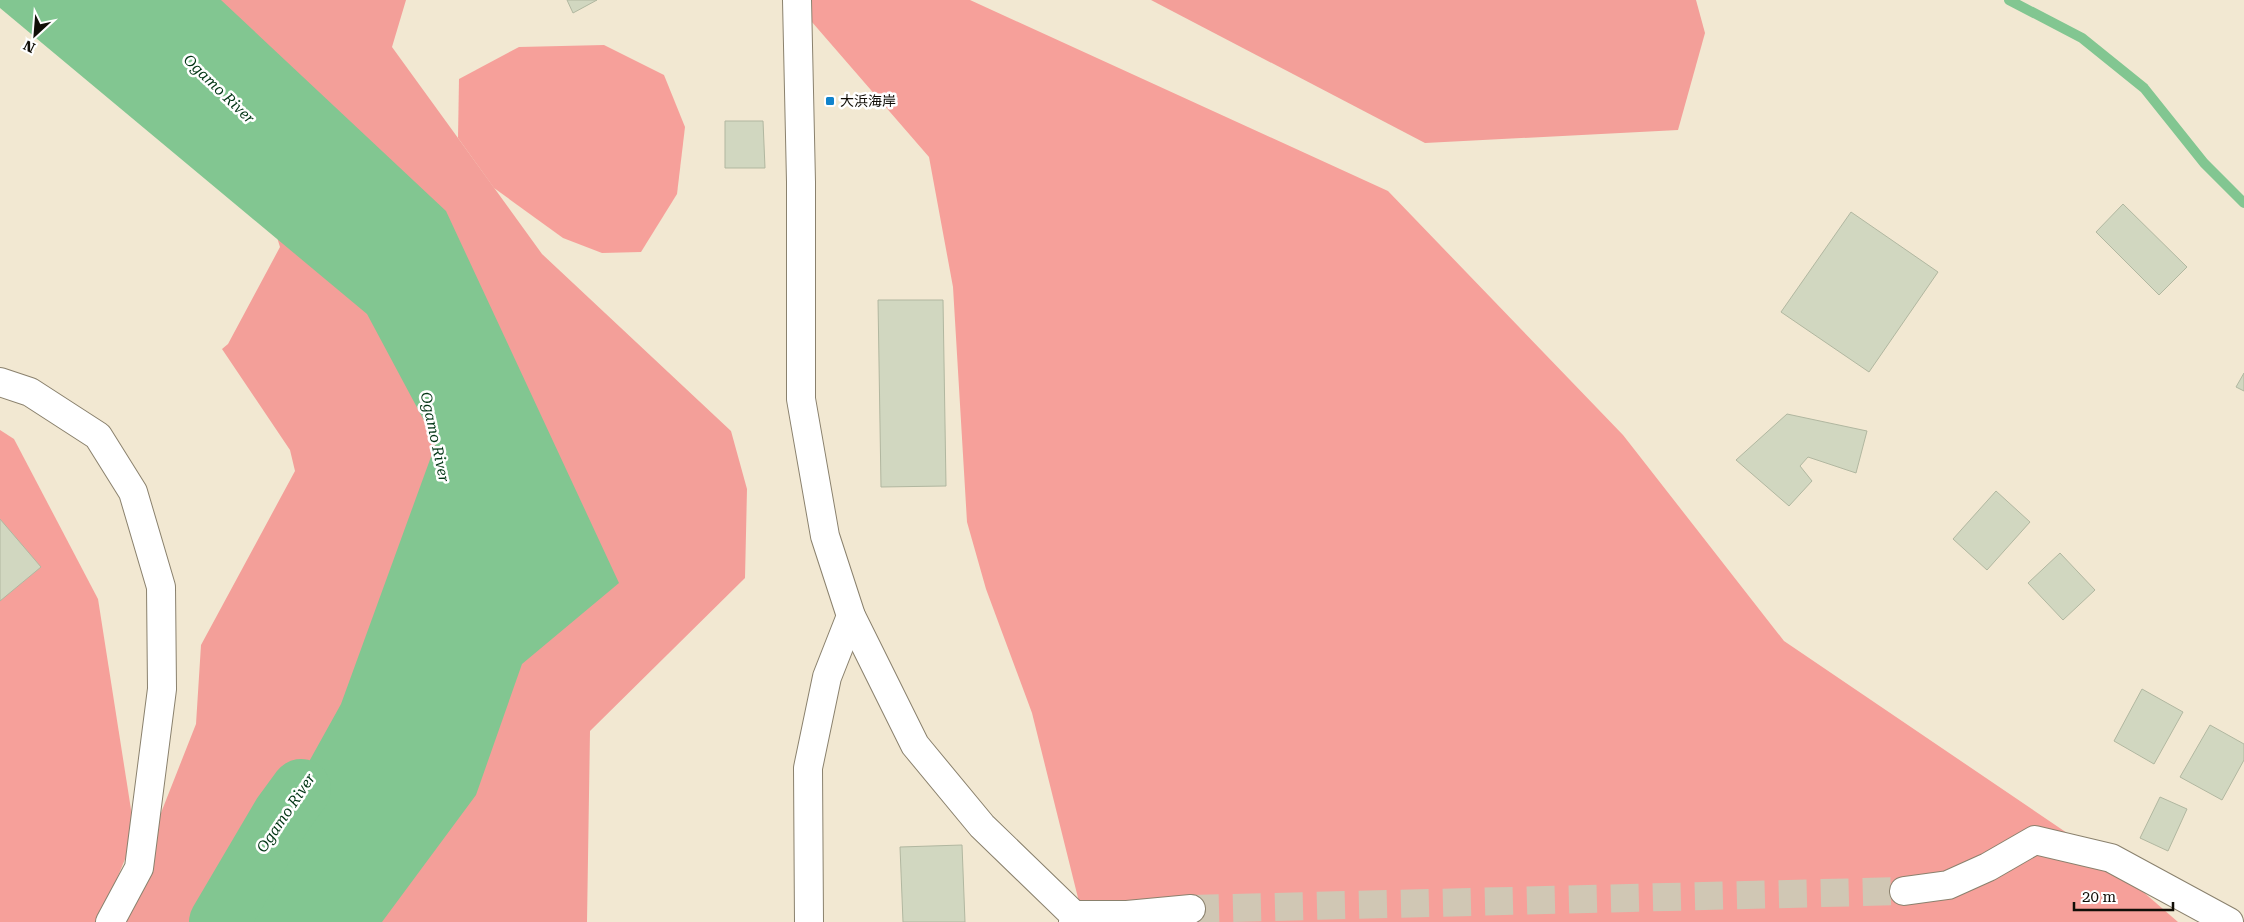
<svg xmlns="http://www.w3.org/2000/svg" width="2244" height="922" viewBox="0 0 2244 922" font-family="'Roboto Serif','Noto Sans JP',serif">
  <style>
    .green { fill: #f39f99 }
    .forest { fill: #f6a09a }
    .water { fill: #82c691 }
    .lines { fill: none; stroke-linecap: round; stroke-linejoin: round }
    .stream { stroke: #82c691; stroke-width: 10 }
    .river { stroke: #82c691; stroke-width: 60 }
    .building { fill: #d1d7c0; stroke: #b1b7a0 }
    .minor-tunnel { stroke: #d0c7b4; stroke-width: 28; stroke-dasharray: 28 14; stroke-linecap: butt }
    .minor-casing { stroke: #8a816d; stroke-width: 30 }
    .tertiary-casing { stroke: #8a816d; stroke-width: 30 }
    .minor { stroke: #fff; stroke-width: 28 }
    .tertiary { stroke: #fff; stroke-width: 28 }
    .poi-dot { fill: #1083cc; stroke: #fff; stroke-width: 2 }
    .labels { text-anchor: middle; dominant-baseline: central; stroke-width: 5; stroke-linejoin: round; paint-order: stroke }
    .poi-label { font-size: 14px; fill: #110e07; stroke: #fff; text-anchor: start }
    .water-label { font-size: 15px; font-style: italic; fill: #003413; stroke: #fff }
  </style>
  <rect width="100%" height="100%" fill="#f2e8d2"/>
  <g class="green">
    <path d="M 204,0 L 406,0 L 392,47 L 542,254 L 731,431 L 747,489 L 745,578 L 590,731 L 587,922 L 118,922 L 196,724 L 201,645 L 295,471 L 290,450 L 222,349 L 228,344 L 280,247 Z"/>
    <path d="M 1151,0 L 1696,0 L 1705,33 L 1678,130 L 1425,143 Z"/>
  </g>
  <g class="forest">
    <path d="M 808,0 L 970,0 L 1388,191 L 1623,435 L 1784,641 L 2104,858 L 2178,922 L 1084,922 L 1032,713 L 986,589 L 967,522 L 953,287 L 929,157 L 805,14 Z"/>
    <path d="M 604,45 L 664,75 L 685,127 L 677,194 L 641,252 L 602,253 L 563,238 L 494,188 L 458,138 L 459,79 L 519,47 Z"/>
    <path d="M 0,430 L 14,439 L 98,599 L 135,835 L 99,922 L 0,922 Z"/>
  </g>
  <path class="water" d="M 0,0 L 221,0 L 446,211 L 619,583 L 522,664 L 476,795 L 382,922 L 220,922 L 341,704 L 436,443 L 367,314 L 0,8 Z"/>
  <g class="lines">
    <path class="stream" d="M 2009,0 L 2082,38 L 2144,88 L 2204,163 L 2244,203"/>
    <path class="river" d="M 219,922 L 282,815 L 301,789"/>
  </g>
  <g class="building">
    <path d="M 567,0 L 597,0 L 573,13 Z"/>
    <path d="M 725,121 L 763,121 L 765,168 L 725,168 Z"/>
    <path d="M 2123,204 L 2187,267 L 2159,295 L 2096,232 Z"/>
    <path d="M 1851,212 L 1938,272 L 1869,372 L 1781,312 Z"/>
    <path d="M 878,300 L 943,300 L 946,486 L 881,487 Z"/>
    <path d="M 2244,373 L 2244,391 L 2236,387 Z"/>
    <path d="M 1787,414 L 1867,431 L 1856,473 L 1808,457 L 1800,466 L 1812,481 L 1789,506 L 1736,460 Z"/>
    <path d="M 1996,491 L 2030,522 L 1987,570 L 1953,539 Z"/>
    <path d="M 0,519 L 41,567 L 0,601 Z"/>
    <path d="M 2060,553 L 2095,590 L 2063,620 L 2028,583 Z"/>
    <path d="M 2142,689 L 2183,712 L 2154,764 L 2114,741 Z"/>
    <path d="M 2210,725 L 2244,744 L 2244,760 L 2222,800 L 2180,777 Z"/>
    <path d="M 2160,797 L 2187,809 L 2168,851 L 2140,838 Z"/>
    <path d="M 962,845 L 965,922 L 903,922 L 900,847 Z"/>
  </g>
  <g class="lines">
    <path class="minor-tunnel" d="M 1191,909 L 1904,891"/>
    <defs>
      <g id="minor">
        <path d="M 0,382 L 30,392 L 98,436 L 133,492 L 161,587 L 162,689 L 139,868 L 110,922"/>
        <path d="M 1904,891 L 1948,885 L 1988,867 L 2035,840 L 2111,858 L 2229,922"/>
        <path d="M 1074,915 L 1127,915 L 1191,909"/>
        <path d="M 809,922 L 808,768 L 827,677 L 851,616"/>
      </g>
      <path id="tertiary" d="M 797,0 L 801,182 L 801,399 L 825,536 L 851,616 L 915,745 L 982,826 L 1074,915 L 1073,922"/>
    </defs>
    <use href="#minor" class="minor-casing"/>
    <use href="#tertiary" class="tertiary-casing"/>
    <use href="#minor" class="minor"/>
    <use href="#tertiary" class="tertiary"/>
  </g>
  <rect class="poi-dot" x="825" y="96" width="10" height="10" rx="2.5"/>
  <g class="labels">
    <g class="poi-label">
      <text x="840" y="101">大浜海岸</text>
    </g>
    <g class="water-label">
      <text transform="translate(219 89) rotate(44)">Ogamo River</text>
      <text transform="translate(435 437) rotate(78)">Ogamo River</text>
      <text transform="translate(286 813) rotate(-56)">Ogamo River</text>
    </g>
  </g>
  <g transform="translate(35 35) rotate(206)" stroke="#ffffff" stroke-width="4" paint-order="stroke">
  <path d="M0-4L9 19L0 12L-9 19Z" fill="#110e07"/>
  <text y="-8" font-size="14" font-weight="bold" text-anchor="middle" fill="#110e07">N</text>
  </g>
  <path d="M2074 902v8h99v-8" fill="none" stroke="#110e07" stroke-width="2.5"/>
  <text x="2082" y="902" font-size="15" fill="#110e07" stroke="#ffffff" stroke-width="4" paint-order="stroke">20 m</text>
</svg>
